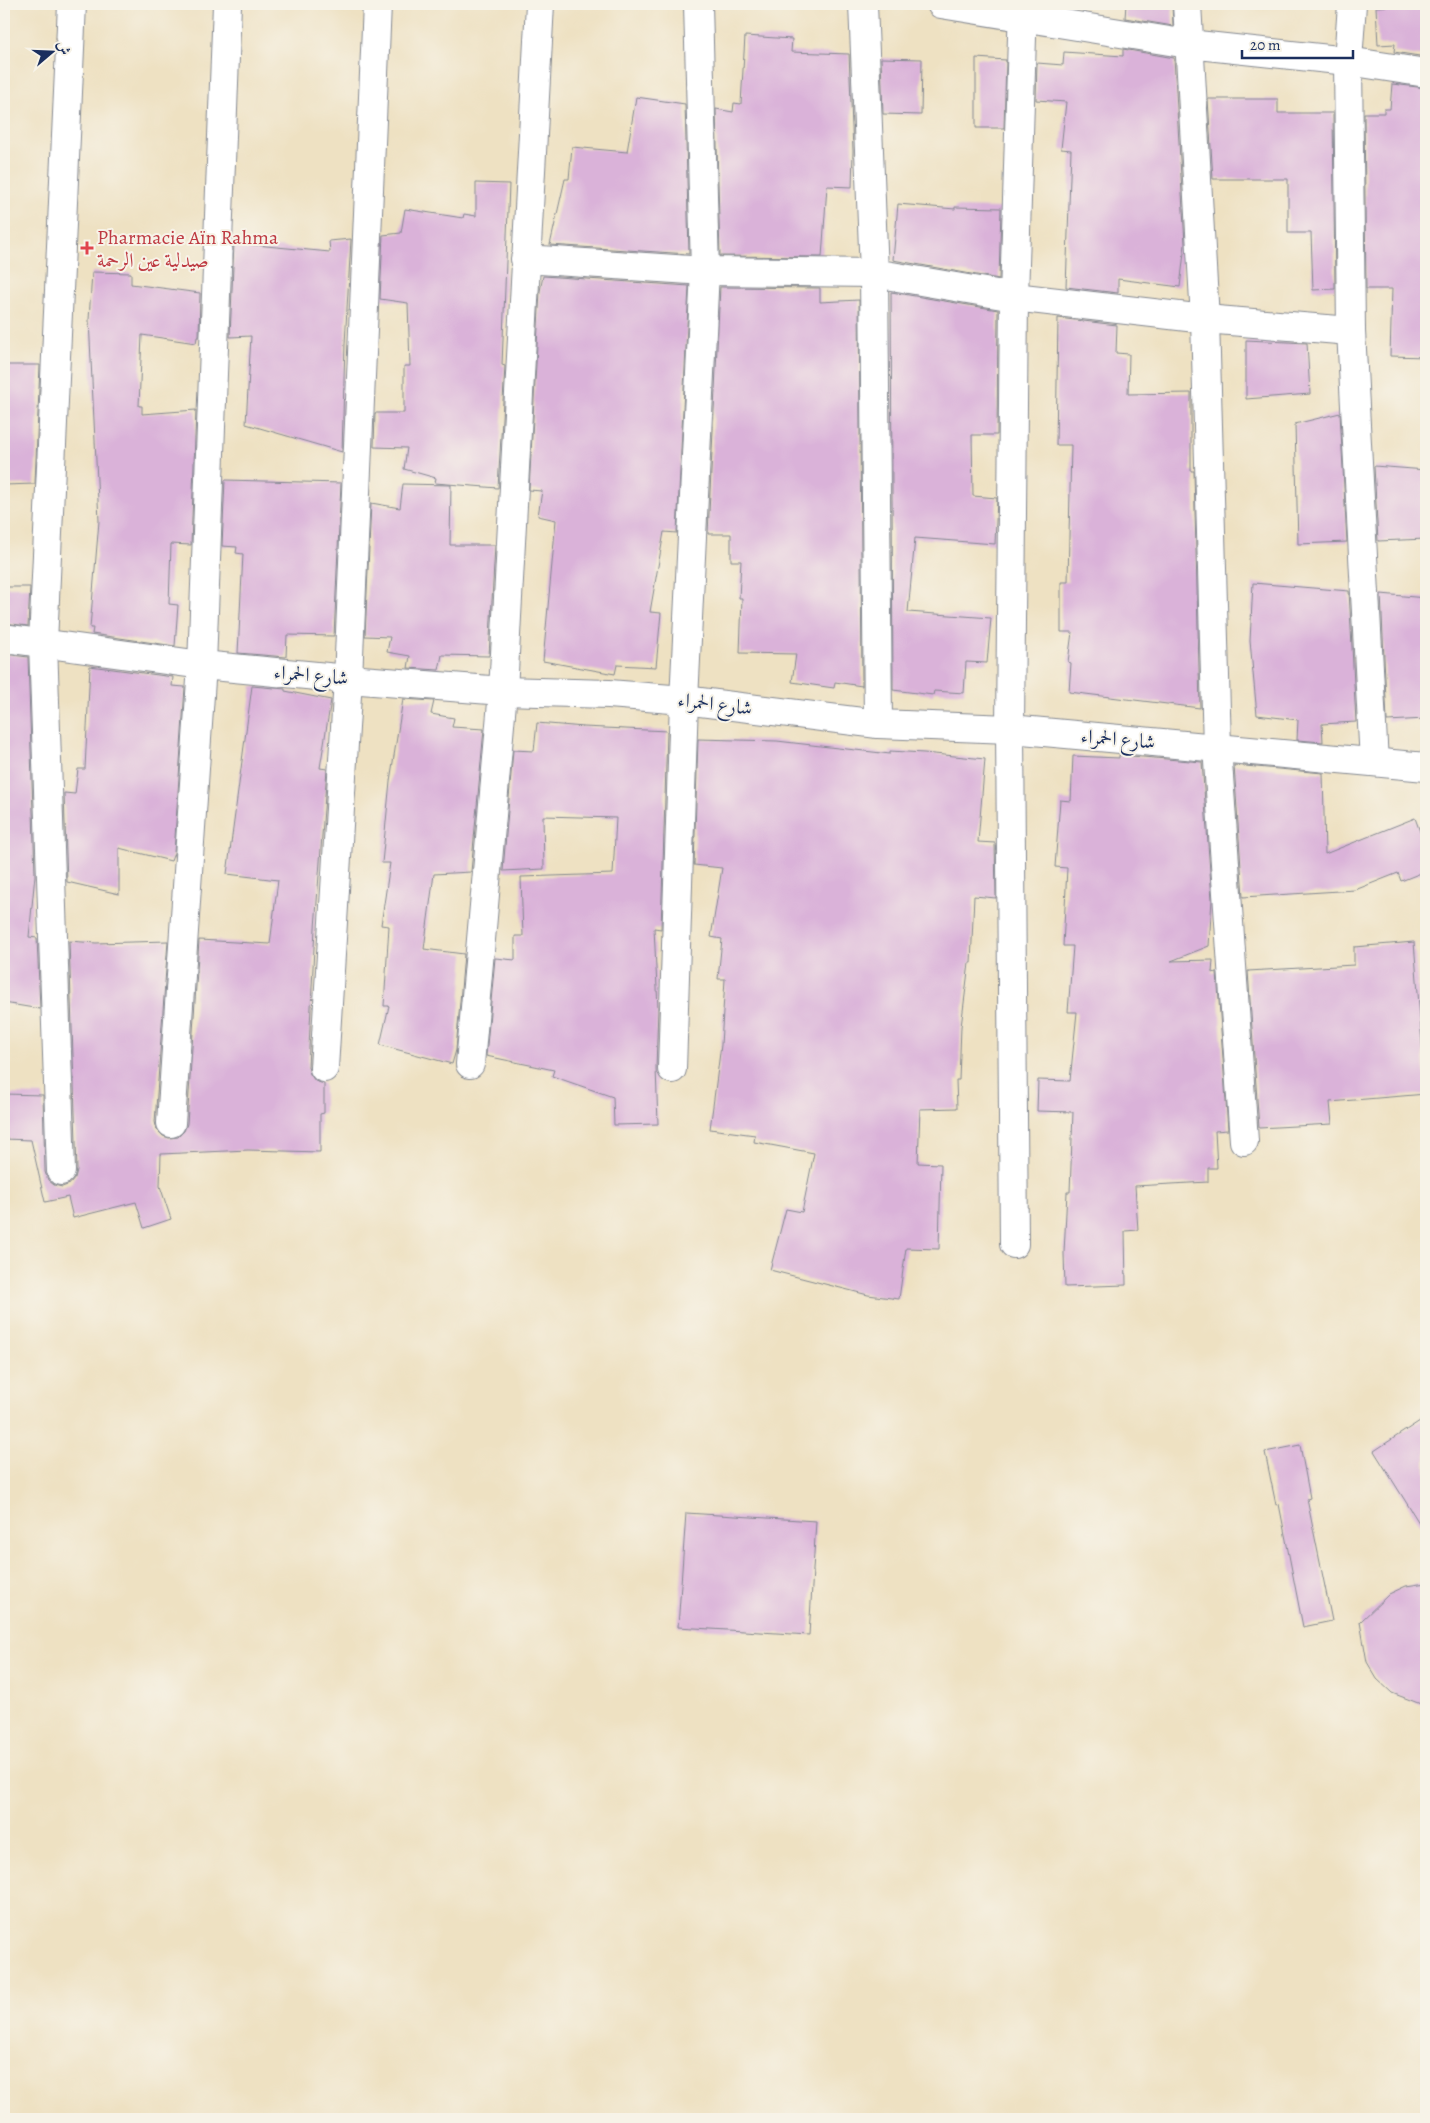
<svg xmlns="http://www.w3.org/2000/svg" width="1430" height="2123" viewBox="0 0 1430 2123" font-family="Alegreya,Amiri,serif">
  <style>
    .building { fill: #dab2d9 }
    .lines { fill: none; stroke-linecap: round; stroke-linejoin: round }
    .street-casing { stroke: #848890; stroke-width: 30 }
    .street { stroke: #fff; stroke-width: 28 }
    .health-dot { fill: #e0444e; stroke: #f7f3e8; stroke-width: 2 }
    .labels { text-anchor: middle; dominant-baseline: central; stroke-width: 4; stroke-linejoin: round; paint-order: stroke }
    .health-label { font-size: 20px; fill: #be3a42; stroke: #f7f3e8; text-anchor: start }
    .street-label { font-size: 20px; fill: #1b2f5e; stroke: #f7f3e8 }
  </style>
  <rect width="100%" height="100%" fill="#f7f3e8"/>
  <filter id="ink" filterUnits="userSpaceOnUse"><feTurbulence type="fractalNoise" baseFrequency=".02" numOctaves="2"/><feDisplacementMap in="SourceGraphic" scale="10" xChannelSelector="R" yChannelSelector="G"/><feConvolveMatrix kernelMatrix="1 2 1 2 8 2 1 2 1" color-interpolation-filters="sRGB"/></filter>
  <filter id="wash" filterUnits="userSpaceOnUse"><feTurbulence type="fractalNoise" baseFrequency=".0096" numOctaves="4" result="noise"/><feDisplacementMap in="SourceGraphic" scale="20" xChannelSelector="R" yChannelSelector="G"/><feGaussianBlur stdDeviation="1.12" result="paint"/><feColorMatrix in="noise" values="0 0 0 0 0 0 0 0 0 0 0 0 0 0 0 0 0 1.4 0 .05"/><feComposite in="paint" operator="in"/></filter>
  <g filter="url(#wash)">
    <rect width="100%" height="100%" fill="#eee1c2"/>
    <g id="blocks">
      <g class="building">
        <path d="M 1126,4 L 1172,4 L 1173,26 L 1125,18 Z"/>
        <path d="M 1426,4 L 1426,57 L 1394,52 L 1395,44 L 1378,45 L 1376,7 Z"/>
        <path d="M 745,36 L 792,39 L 791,52 L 849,54 L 853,151 L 852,187 L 827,186 L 822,257 L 720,256 L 716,109 L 733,112 L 734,103 L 741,104 Z"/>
        <path d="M 1123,49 L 1174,58 L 1185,244 L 1180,287 L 1118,279 L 1118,293 L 1066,287 L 1071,150 L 1061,149 L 1066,102 L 1036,100 L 1037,63 L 1063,65 L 1064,52 L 1123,56 Z"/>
        <path d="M 881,58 L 922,59 L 921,115 L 883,114 Z"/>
        <path d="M 976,58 L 1006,60 L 1004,128 L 976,128 Z"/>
        <path d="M 1392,84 L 1426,88 L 1426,357 L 1390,356 L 1392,289 L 1366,289 L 1364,113 L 1384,113 L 1384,109 L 1390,109 Z"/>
        <path d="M 636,97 L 685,104 L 689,254 L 550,245 L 565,179 L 569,179 L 572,147 L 627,152 Z"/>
        <path d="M 1208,99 L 1278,99 L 1278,113 L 1333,113 L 1335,289 L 1313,290 L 1311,233 L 1288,233 L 1288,179 L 1213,179 Z"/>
        <path d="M 476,183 L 509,184 L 502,365 L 505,366 L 498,488 L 435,483 L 436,478 L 404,469 L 407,448 L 374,447 L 375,413 L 404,413 L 404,366 L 410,366 L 408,303 L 380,299 L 383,235 L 401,233 L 405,209 L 463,218 L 464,214 L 476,216 Z"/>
        <path d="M 898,204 L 955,209 L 955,207 L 1001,208 L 999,279 L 893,260 Z"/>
        <path d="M 351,239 L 345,344 L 342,452 L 246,424 L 251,336 L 230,337 L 234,243 L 330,252 L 329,241 Z"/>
        <path d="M 92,272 L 131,273 L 131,284 L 200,293 L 199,337 L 197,337 L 196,343 L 142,335 L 139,406 L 142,406 L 142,414 L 196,410 L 191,545 L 171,544 L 169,604 L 178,605 L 175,646 L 92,634 L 93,628 L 90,628 L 99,521 L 89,320 Z"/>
        <path d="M 543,276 L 689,286 L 677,533 L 664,532 L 650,612 L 661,613 L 656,667 L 617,665 L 615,674 L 543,661 L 556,520 L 538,516 L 542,491 L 529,490 L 540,291 Z"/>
        <path d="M 720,287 L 820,288 L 820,302 L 859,300 L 862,686 L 835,682 L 834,688 L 792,682 L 796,654 L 740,653 L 742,598 L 739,598 L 741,561 L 731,561 L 731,534 L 708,534 Z"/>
        <path d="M 891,292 L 998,310 L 997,435 L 972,435 L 973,496 L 997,498 L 995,544 L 915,538 L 908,612 L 991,618 L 987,663 L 966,662 L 964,693 L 934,691 L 933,695 L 893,690 Z"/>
        <path d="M 1058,318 L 1117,325 L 1116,353 L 1129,354 L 1128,394 L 1191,393 L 1191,471 L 1194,471 L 1200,708 L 1069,692 L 1071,663 L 1068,662 L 1072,632 L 1061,632 L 1061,582 L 1068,582 L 1071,445 L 1056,445 Z"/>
        <path d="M 1246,340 L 1307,343 L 1310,394 L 1246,399 Z"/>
        <path d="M 4,365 L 40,365 L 35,484 L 4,485 Z"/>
        <path d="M 1340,413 L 1347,542 L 1298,544 L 1295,424 Z"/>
        <path d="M 1374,466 L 1426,470 L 1426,539 L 1378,541 Z"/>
        <path d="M 225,480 L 341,483 L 334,636 L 287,635 L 286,657 L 238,653 L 243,554 L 236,553 L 237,547 L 222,546 Z"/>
        <path d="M 403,484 L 451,485 L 450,545 L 495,545 L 489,656 L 442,655 L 439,670 L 408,668 L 410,656 L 387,652 L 390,637 L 365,636 L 371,503 L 400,508 Z"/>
        <path d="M 1253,583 L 1349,591 L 1356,722 L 1322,724 L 1323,742 L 1297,740 L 1298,720 L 1257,715 L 1250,641 Z"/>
        <path d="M 4,587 L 30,587 L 28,626 L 4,623 Z"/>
        <path d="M 1381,594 L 1426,598 L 1426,719 L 1387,721 Z"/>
        <path d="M 4,654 L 28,657 L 35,875 L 29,937 L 37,938 L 40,1009 L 4,1003 Z"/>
        <path d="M 90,666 L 173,677 L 172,686 L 185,687 L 174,853 L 171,861 L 119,848 L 119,894 L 67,882 L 64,793 L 75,794 L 78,769 L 85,769 Z"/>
        <path d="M 252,686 L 285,689 L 285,691 L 331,700 L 320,768 L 327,769 L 315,928 L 308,1067 L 310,1074 L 315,1081 L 324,1084 L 324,1113 L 320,1114 L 320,1152 L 248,1150 L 161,1154 L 160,1186 L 171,1219 L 144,1228 L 136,1202 L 73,1218 L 68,1197 L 45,1202 L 31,1140 L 4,1139 L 4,1094 L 43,1095 L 45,1172 L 48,1180 L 54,1185 L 62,1187 L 70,1184 L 75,1178 L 77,1170 L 69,941 L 96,943 L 168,941 L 155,1122 L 157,1130 L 163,1136 L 169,1138 L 178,1137 L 184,1131 L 187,1124 L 199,940 L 270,944 L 278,880 L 227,874 Z"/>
        <path d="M 403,699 L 434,701 L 431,714 L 454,718 L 452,727 L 484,729 L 471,872 L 434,874 L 424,949 L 464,954 L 456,1050 L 452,1064 L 380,1045 L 389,1006 L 384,1006 L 389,926 L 381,925 L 390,863 L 382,863 L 390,781 Z"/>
        <path d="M 537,723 L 584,727 L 667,731 L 661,929 L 654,928 L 658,1008 L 656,1068 L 658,1124 L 614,1125 L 613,1097 L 552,1076 L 554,1070 L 486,1056 L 495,958 L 515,960 L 515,936 L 523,936 L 521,877 L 613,874 L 616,818 L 543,816 L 544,869 L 503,871 L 513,750 L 534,751 Z"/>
        <path d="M 698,739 L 777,741 L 890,754 L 890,751 L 924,753 L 985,759 L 978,842 L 995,843 L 996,898 L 974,896 L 971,963 L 969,963 L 961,1027 L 959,1080 L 956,1080 L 957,1108 L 920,1109 L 918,1163 L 941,1164 L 939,1249 L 906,1248 L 899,1299 L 868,1295 L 770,1270 L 786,1209 L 802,1212 L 814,1153 L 754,1142 L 755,1135 L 710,1129 L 721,1045 L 725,979 L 718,979 L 722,939 L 711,937 L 722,868 L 694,865 Z"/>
        <path d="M 1119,755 L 1202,762 L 1212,899 L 1209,946 L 1171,961 L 1213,960 L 1212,973 L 1217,972 L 1228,1130 L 1215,1131 L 1217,1168 L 1208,1168 L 1208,1182 L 1135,1186 L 1138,1230 L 1125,1231 L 1126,1285 L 1065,1287 L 1064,1253 L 1067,1192 L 1070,1192 L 1073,1112 L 1037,1111 L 1038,1080 L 1070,1081 L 1077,1012 L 1068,1012 L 1073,946 L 1063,946 L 1067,868 L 1055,867 L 1060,800 L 1071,801 L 1073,756 L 1119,758 Z"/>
        <path d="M 1234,765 L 1323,773 L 1325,854 L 1415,818 L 1426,848 L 1426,871 L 1401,881 L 1398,873 L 1355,890 L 1243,897 Z"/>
        <path d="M 1414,942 L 1426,1094 L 1330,1102 L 1332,1124 L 1259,1128 L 1248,971 L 1354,965 L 1354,947 Z"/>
        <path d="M 1426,1417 L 1426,1534 L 1374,1451 Z"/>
        <path d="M 1300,1445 L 1310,1498 L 1307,1499 L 1332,1621 L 1303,1627 L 1279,1504 L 1276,1505 L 1265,1452 Z"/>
        <path d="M 686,1513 L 816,1521 L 809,1635 L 678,1627 Z"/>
        <path d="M 1426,1583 L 1426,1706 L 1392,1693 L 1377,1679 L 1367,1662 L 1360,1622 L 1389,1594 L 1406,1586 Z"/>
      </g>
    </g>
  </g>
  <g filter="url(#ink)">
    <use href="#blocks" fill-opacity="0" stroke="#848890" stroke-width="1"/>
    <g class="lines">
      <defs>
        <g id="street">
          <path d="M 863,4 L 874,273 L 878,724"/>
          <path d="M 941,4 L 1188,44 L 1348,61 L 1426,73"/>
          <path d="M 1187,4 L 1205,319 L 1217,747 L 1244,1141"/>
          <path d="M 1352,4 L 1348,61 L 1351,331 L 1374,762"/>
          <path d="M 525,259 L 705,271 L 874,273 L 1014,297 L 1205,319 L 1351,331"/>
          <path d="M 4,638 L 202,665 L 348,679 L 503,691 L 609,694 L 684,700 L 878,724 L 1010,729 L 1426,767"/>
          <path d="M 470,1064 L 503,691 L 540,4"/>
          <path d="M 324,1068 L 348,679 L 377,4"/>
          <path d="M 672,1069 L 684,700 L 705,271 L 698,4"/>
          <path d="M 171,1123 L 202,665 L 227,4"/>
          <path d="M 61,1171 L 43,643 L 72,4"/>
          <path d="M 1014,1244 L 1010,729 L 1014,297 L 1023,4"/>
        </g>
      </defs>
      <use href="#street" class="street-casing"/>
      <use href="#street" class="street"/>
    </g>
  </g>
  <path class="health-dot" d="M84.5 240.5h5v5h5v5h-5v5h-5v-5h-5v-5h5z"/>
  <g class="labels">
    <g class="health-label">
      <text x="97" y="237">Pharmacie Aïn Rahma<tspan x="97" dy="23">صيدلية عين الرحمة</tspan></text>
    </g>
    <g class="street-label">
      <text transform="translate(311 675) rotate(5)">شارع الحمراء</text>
      <text transform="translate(715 704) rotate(7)">شارع الحمراء</text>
      <text transform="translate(1118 739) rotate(5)">شارع الحمراء</text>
    </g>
  </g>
  <rect width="1430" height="2123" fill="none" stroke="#f7f3e8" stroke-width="20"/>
  <g transform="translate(52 52) rotate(71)" stroke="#f7f3e8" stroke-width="4" paint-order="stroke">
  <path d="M0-4L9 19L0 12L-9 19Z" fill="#1b2f5e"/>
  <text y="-8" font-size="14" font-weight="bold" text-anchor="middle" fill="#1b2f5e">ش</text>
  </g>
  <path d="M1242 50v8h111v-8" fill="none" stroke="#1b2f5e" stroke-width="2.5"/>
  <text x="1250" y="50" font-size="15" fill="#1b2f5e" stroke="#f7f3e8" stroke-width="4" paint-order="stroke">20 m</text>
</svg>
